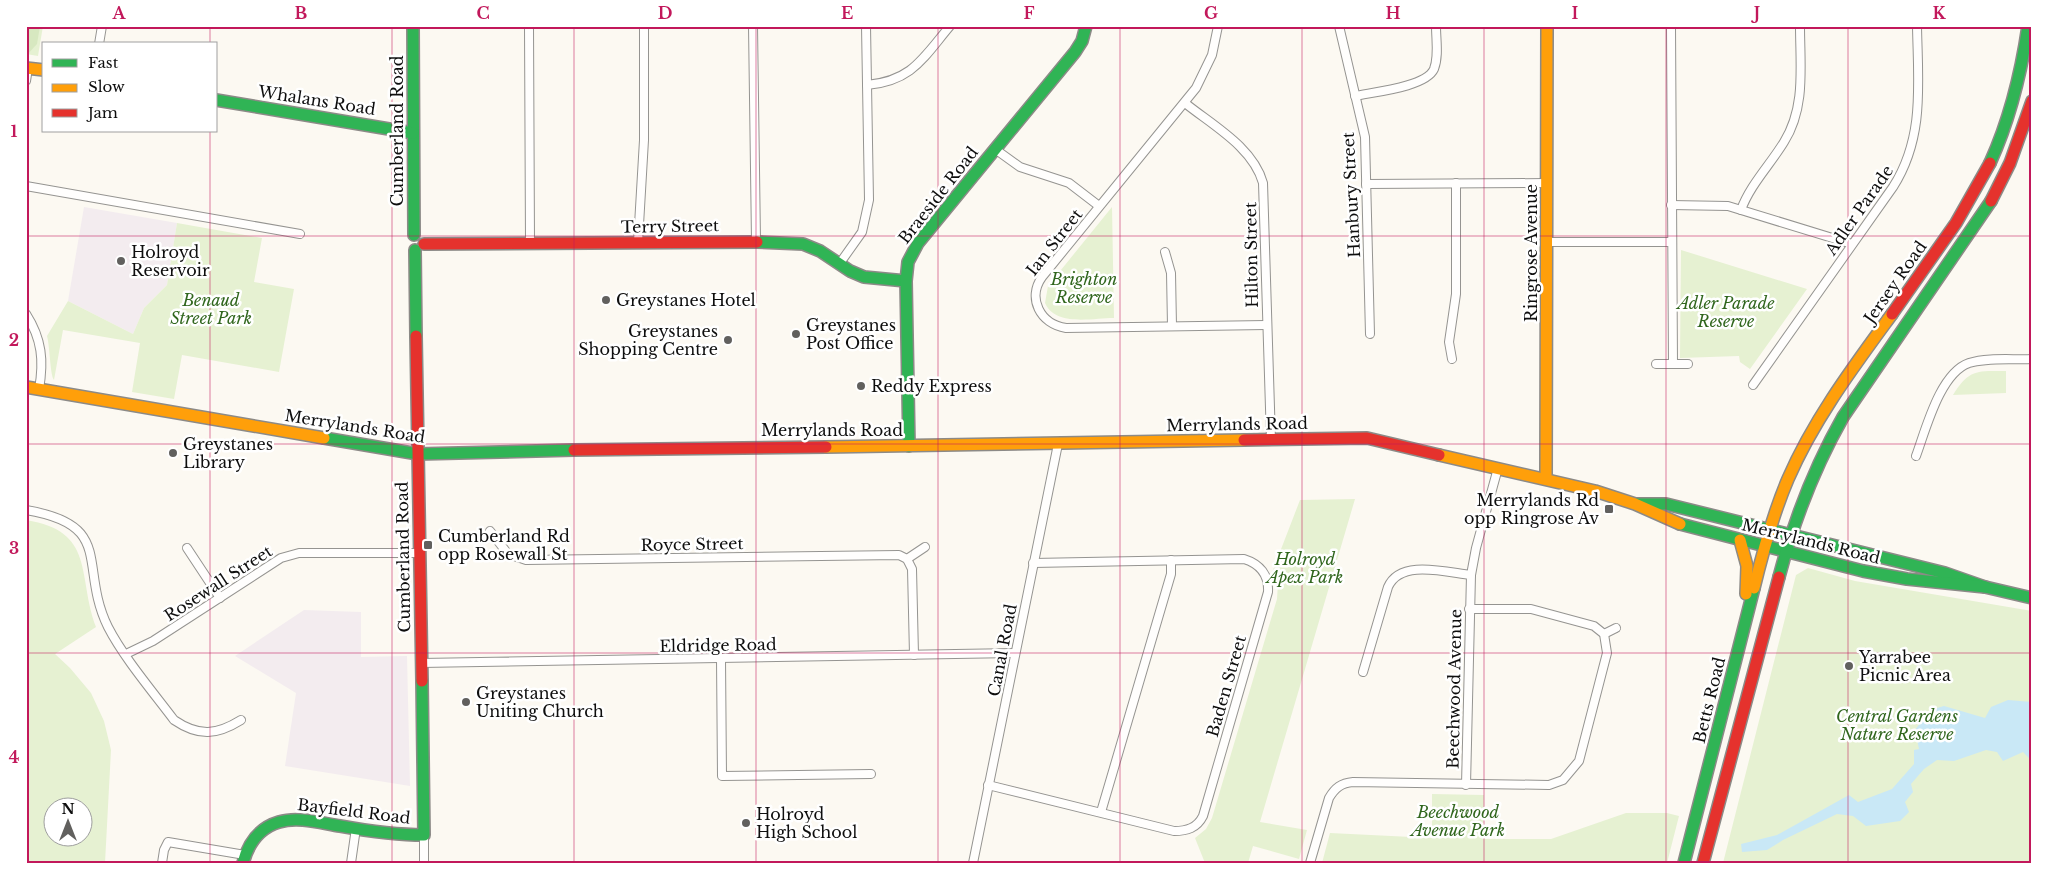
<svg xmlns="http://www.w3.org/2000/svg" width="2058" height="889" viewBox="0 0 2058 889" font-family="'Libre Baskerville',serif">
  <style>
    .industrial { fill: #f3ecef }
    .green { fill: #e6f1d2; fill-rule: evenodd }
    .forest { fill: #d7e8c0 }
    .water { fill: #c9e8f6 }
    .lines { fill: none; stroke-linecap: round; stroke-linejoin: round }
    .street-casing { stroke: #959491; stroke-width: 10 }
    .fast-casing { stroke: #8c8a87; stroke-width: 14 }
    .slow-casing { stroke: #8c8a87; stroke-width: 14 }
    .jam-casing { stroke: #8c8a87; stroke-width: 14 }
    .street { stroke: #fffefd; stroke-width: 8 }
    .fast { stroke: #30b455; stroke-width: 11 }
    .slow { stroke: #ff9f0a; stroke-width: 11 }
    .jam { stroke: #e5322d; stroke-width: 11 }
    .grid { fill: none; stroke: #c2185b; stroke-width: 1; stroke-opacity: 0.55 }
    .poi-dot { fill: #61605e; stroke: #fff; stroke-width: 2 }
    .labels { text-anchor: middle; dominant-baseline: central; stroke-width: 5; stroke-linejoin: round; paint-order: stroke }
    .street-label { font-size: 16px; fill: #0e0e0e; stroke: #fff }
    .poi-label { font-size: 16px; fill: #0e0e0e; stroke: #fff; text-anchor: start }
    .park-label { font-size: 16px; font-style: italic; fill: #30661d; stroke: #fff }
    .neatline { fill: none; stroke: #c2185b; stroke-width: 2 }
    .grid-label { font-size: 16px; text-anchor: middle; font-weight: bold; fill: #c2185b }
  </style>
  <rect width="100%" height="100%" fill="#fcf9f2"/>
  <g class="industrial">
    <path d="M 84,207 L 177,223 L 167,285 L 144,308 L 133,334 L 68,301 Z"/>
    <path d="M 304,610 L 361,612 L 361,657 L 407,656 L 410,786 L 285,766 L 296,693 L 235,656 Z"/>
  </g>
  <g class="green">
    <path d="M 26,26 L 43,26 L 38,56 L 26,54 Z"/>
    <path d="M 1112,207 L 1114,318 C 1092,318 1056,327 1045,303 L 1048,286 Z"/>
    <path d="M 177,223 L 262,238 L 254,282 L 294,289 L 279,372 L 182,355 L 174,399 L 132,392 L 140,343 L 63,330 L 54,380 C 50,375 50,347 47,336 L 68,301 L 133,334 L 144,308 L 167,285 Z"/>
    <path d="M 1681,250 L 1807,289 L 1750,369 L 1740,362 L 1739,356 L 1680,358 Z"/>
    <path d="M 2006,371 L 2006,393 L 1953,395 C 1969,369 1977,371 2006,371 Z"/>
    <path d="M 1355,499 L 1260,822 L 1307,830 L 1299,859 L 1253,846 L 1248,863 L 1205,863 L 1195,838 L 1206,829 L 1212,818 L 1277,599 L 1278,583 L 1273,570 L 1300,500 Z"/>
    <path d="M 26,520 C 96,531 77,576 96,627 L 55,654 L 70,668 L 91,693 L 104,721 L 111,750 L 105,863 L 26,863 ZM 82,806 L 82,836 L 52,836 L 52,806 Z"/>
    <path d="M 1808,568 L 1855,581 L 2032,611 L 2032,863 L 1723,863 L 1796,575 Z"/>
    <path d="M 1432,794 L 1484,795 L 1483,839 L 1551,839 L 1626,813 L 1667,813 L 1679,816 L 1667,863 L 1322,863 L 1330,833 L 1432,838 Z"/>
  </g>
  <path class="forest" d="M 26,26 L 40,26 L 37,44 L 26,56 Z"/>
  <path class="water" d="M 2008,700 L 2032,702 L 2032,761 L 2023,752 L 2003,761 L 1997,752 L 1986,750 L 1954,761 L 1937,760 L 1924,769 L 1911,784 L 1913,792 L 1905,802 L 1909,812 L 1900,821 L 1866,826 L 1853,816 L 1837,814 L 1783,840 L 1767,850 L 1742,852 L 1741,844 L 1777,835 L 1849,795 L 1858,802 L 1892,789 L 1914,764 L 1914,750 L 1919,749 L 1915,730 L 1930,710 L 1944,706 L 1985,718 L 1991,707 Z"/>
  <g class="lines">
    <defs>
      <g id="street">
        <path d="M 529,26 L 530,243"/>
        <path d="M 753,26 L 756,241"/>
        <path d="M 1218,26 L 1212,55 L 1196,88 L 1042,277 C 1027,298 1040,324 1066,328 L 1266,325"/>
        <path d="M 1339,26 L 1365,137 L 1370,334"/>
        <path d="M 1671,26 L 1673,364"/>
        <path d="M 99,44 L 102,26"/>
        <path d="M 26,81 L 28,68"/>
        <path d="M 867,85 C 912,81 923,58 950,26"/>
        <path d="M 1355,96 C 1374,92 1426,87 1434,69 C 1439,56 1436,40 1436,26"/>
        <path d="M 1185,103 C 1212,125 1253,147 1263,183 L 1271,440"/>
        <path d="M 995,149 L 1020,167 L 1069,183 L 1099,206"/>
        <path d="M 1366,184 L 1547,183"/>
        <path d="M 26,186 L 300,234"/>
        <path d="M 1671,205 L 1728,206 L 1852,244"/>
        <path d="M 1741,210 C 1750,185 1770,165 1784,142 C 1806,107 1800,66 1800,26"/>
        <path d="M 638,242 L 644,140 L 644,26"/>
        <path d="M 1547,242 L 1671,242"/>
        <path d="M 1165,252 L 1171,273 L 1172,326"/>
        <path d="M 840,263 L 862,232 L 869,200 L 866,26"/>
        <path d="M 26,314 C 42,339 44,361 39,389"/>
        <path d="M 1452,359 L 1449,342 L 1456,294 L 1456,183"/>
        <path d="M 1656,364 L 1688,364"/>
        <path d="M 1753,385 L 1893,187 C 1925,137 1918,83 1917,26"/>
        <path d="M 1916,456 C 1926,429 1940,373 1969,363 C 1988,357 2013,360 2032,359"/>
        <path d="M 26,510 C 116,525 78,566 108,627 C 124,658 153,692 174,720 C 199,737 217,735 241,720"/>
        <path d="M 490,531 L 508,554 L 526,560 L 899,555 L 907,559 L 912,569 L 914,655"/>
        <path d="M 187,548 L 220,598"/>
        <path d="M 907,559 L 925,547"/>
        <path d="M 1604,634 L 1616,628"/>
        <path d="M 126,654 L 153,641 L 281,558 L 299,553 L 419,553"/>
        <path d="M 721,659 L 722,776 L 871,774"/>
        <path d="M 421,663 L 1015,653"/>
        <path d="M 1363,672 L 1388,587 C 1400,559 1445,572 1471,575"/>
        <path d="M 988,785 L 1174,831 C 1187,831 1197,828 1203,816 L 1268,592 C 1269,575 1260,564 1244,559 L 1033,563"/>
        <path d="M 1466,785 L 1471,575 L 1476,548 L 1498,468"/>
        <path d="M 1101,812 L 1171,574 L 1171,560"/>
        <path d="M 424,835 L 424,863"/>
        <path d="M 162,863 L 164,850 L 168,842 L 245,855"/>
        <path d="M 351,863 L 356,828"/>
        <path d="M 973,863 L 1058,444"/>
        <path d="M 1310,863 L 1329,798 C 1335,788 1341,783 1353,782 L 1549,785 L 1563,780 L 1579,761 L 1607,653 L 1604,634 L 1594,626 L 1531,609 L 1469,609"/>
      </g>
      <g id="fast">
        <path d="M 413,26 L 414,235"/>
        <path d="M 216,100 L 413,133"/>
        <path d="M 1990,163 C 2010,119 2021,74 2028,26"/>
        <path d="M 757,242 L 803,244 L 820,251 L 850,271 L 864,277 L 906,281"/>
        <path d="M 415,250 L 416,336"/>
        <path d="M 324,438 L 418,454 L 574,450"/>
        <path d="M 909,446 L 906,281 L 908,262 L 918,243 L 1075,52 L 1082,41 L 1086,26"/>
        <path d="M 1637,504 L 1666,504 L 1945,573 L 1985,587 L 2032,598"/>
        <path d="M 1680,524 L 1863,571 L 1907,579 L 1985,587"/>
        <path d="M 1779,577 C 1794,520 1814,468 1843,417 L 1991,201"/>
        <path d="M 243,863 C 248,844 259,828 279,822 C 298,816 321,823 340,826 C 368,831 395,835 424,835 L 422,681"/>
        <path d="M 1684,863 L 1754,588"/>
      </g>
      <g id="slow">
        <path d="M 26,68 L 44,70"/>
        <path d="M 26,387 L 324,438"/>
        <path d="M 826,447 L 1244,440"/>
        <path d="M 1439,455 L 1595,491 L 1635,504 L 1680,524"/>
        <path d="M 1546,479 L 1547,26"/>
        <path d="M 1740,540 L 1747,566 L 1746,594"/>
        <path d="M 1754,588 C 1763,551 1773,514 1788,479 C 1814,419 1854,366 1892,314"/>
      </g>
      <g id="jam">
        <path d="M 1991,201 L 2010,163 L 2032,101"/>
        <path d="M 424,244 L 757,242"/>
        <path d="M 1892,314 L 1956,223 L 1990,163"/>
        <path d="M 416,336 L 422,681"/>
        <path d="M 1244,440 L 1367,438 L 1439,455"/>
        <path d="M 574,450 L 826,447"/>
        <path d="M 1703,863 L 1779,577"/>
      </g>
    </defs>
    <use href="#street" class="street-casing"/>
    <use href="#fast" class="fast-casing"/>
    <use href="#slow" class="slow-casing"/>
    <use href="#jam" class="jam-casing"/>
    <use href="#street" class="street"/>
    <use href="#fast" class="fast"/>
    <use href="#slow" class="slow"/>
    <use href="#jam" class="jam"/>
  </g>
  <path class="grid" d="M 210,26 L 210,44M 392,26 L 392,863M 574,26 L 574,863M 756,26 L 756,863M 938,26 L 938,863M 1120,26 L 1120,863M 1302,26 L 1302,863M 1484,26 L 1484,863M 1666,26 L 1666,863M 1848,26 L 1848,863M 210,131 L 210,863M 26,236 L 2032,236M 26,444 L 2032,444M 26,653 L 2032,653"/>
  <g class="poi-dot">
    <circle cx="121" cy="261" r="5"/>
    <circle cx="606" cy="300" r="5"/>
    <circle cx="796" cy="334" r="5"/>
    <circle cx="728" cy="340" r="5"/>
    <circle cx="861" cy="386" r="5"/>
    <circle cx="173" cy="453" r="5"/>
    <rect x="1604" y="504" width="10" height="10" rx="2.5"/>
    <rect x="423" y="540" width="10" height="10" rx="2.5"/>
    <circle cx="1849" cy="666" r="5"/>
    <circle cx="466" cy="702" r="5"/>
    <circle cx="746" cy="823" r="5"/>
  </g>
  <g class="labels">
    <g class="street-label">
      <text transform="translate(317 100) rotate(9)">Whalans Road</text>
      <text transform="translate(397 131) rotate(-90)">Cumberland Road</text>
      <text transform="translate(938 195) rotate(-52)">Braeside Road</text>
      <text transform="translate(1351 195) rotate(-93)">Hanbury Street</text>
      <text transform="translate(1859 210) rotate(-55)">Adler Parade</text>
      <text transform="translate(670 226) rotate(-1)">Terry Street</text>
      <text transform="translate(1054 242) rotate(-52)">Ian Street</text>
      <text transform="translate(1531 253) rotate(-90)">Ringrose Avenue</text>
      <text transform="translate(1251 255) rotate(-91)">Hilton Street</text>
      <text transform="translate(1895 282) rotate(-55)">Jersey Road</text>
      <text transform="translate(1237 424) rotate(-1)">Merrylands Road</text>
      <text transform="translate(355 426) rotate(9)">Merrylands Road</text>
      <text x="832" y="430">Merrylands Road</text>
      <text transform="translate(1811 541) rotate(14)">Merrylands Road</text>
      <text transform="translate(692 544) rotate(-1)">Royce Street</text>
      <text transform="translate(403 557) rotate(-91)">Cumberland Road</text>
      <text transform="translate(218 583) rotate(-33)">Rosewall Street</text>
      <text transform="translate(718 645) rotate(-1)">Eldridge Road</text>
      <text transform="translate(1002 650) rotate(-79)">Canal Road</text>
      <text transform="translate(1226 686) rotate(-74)">Baden Street</text>
      <text transform="translate(1454 689) rotate(-89)">Beechwood Avenue</text>
      <text transform="translate(1709 700) rotate(-76)">Betts Road</text>
      <text transform="translate(354 811) rotate(7)">Bayfield Road</text>
    </g>
    <g class="poi-label">
      <text x="131" y="252">Holroyd<tspan x="131" dy="18">Reservoir</tspan></text>
      <text x="616" y="300">Greystanes Hotel</text>
      <text x="806" y="325">Greystanes<tspan x="806" dy="18">Post Office</tspan></text>
      <text x="718" y="331" text-anchor="end">Greystanes<tspan x="718" dy="18">Shopping Centre</tspan></text>
      <text x="871" y="386">Reddy Express</text>
      <text x="183" y="444">Greystanes<tspan x="183" dy="18">Library</tspan></text>
      <text x="1599" y="500" text-anchor="end">Merrylands Rd<tspan x="1599" dy="18">opp Ringrose Av</tspan></text>
      <text x="438" y="536">Cumberland Rd<tspan x="438" dy="18">opp Rosewall St</tspan></text>
      <text x="1859" y="657">Yarrabee<tspan x="1859" dy="18">Picnic Area</tspan></text>
      <text x="476" y="693">Greystanes<tspan x="476" dy="18">Uniting Church</tspan></text>
      <text x="756" y="814">Holroyd<tspan x="756" dy="18">High School</tspan></text>
    </g>
    <g class="park-label">
      <text x="1084" y="279">Brighton<tspan x="1084" dy="18">Reserve</tspan></text>
      <text x="211" y="300">Benaud<tspan x="211" dy="18">Street Park</tspan></text>
      <text x="1726" y="303">Adler Parade<tspan x="1726" dy="18">Reserve</tspan></text>
      <text x="1305" y="559">Holroyd<tspan x="1305" dy="18">Apex Park</tspan></text>
      <text x="1897" y="716">Central Gardens<tspan x="1897" dy="18">Nature Reserve</tspan></text>
      <text x="1458" y="812">Beechwood<tspan x="1458" dy="18">Avenue Park</tspan></text>
    </g>
  </g>
  <rect width="2058" height="889" fill="none" stroke="#ffffff" stroke-width="55"/>
  <rect x="42" y="42" width="175" height="90" fill="#ffffff" stroke="#9f9f9f"/>
  <rect x="52" y="59" width="25" height="8" fill="#30b455" stroke="#9f9f9f"/>
  <text x="88" y="68" font-size="15" fill="#0e0e0e">Fast</text>
  <rect x="52" y="84" width="25" height="8" fill="#ff9f0a" stroke="#9f9f9f"/>
  <text x="88" y="92" font-size="15" fill="#0e0e0e">Slow</text>
  <rect x="52" y="109" width="25" height="8" fill="#e5322d" stroke="#9f9f9f"/>
  <text x="88" y="118" font-size="15" fill="#0e0e0e">Jam</text>
  <g transform="translate(68 822)"><circle r="24" fill="#ffffff" stroke="#9f9f9f"/>
  <path d="M0-4L9 19L0 12L-9 19Z" fill="#61605e"/>
  <text y="-8" font-size="14" font-weight="bold" text-anchor="middle" fill="#0e0e0e">N</text>
  </g>
  <rect x="28" y="28" width="2002" height="834" class="neatline"/>
  <g class="grid-label">
    <text x="119" y="19">A</text>
    <text x="301" y="19">B</text>
    <text x="483" y="19">C</text>
    <text x="665" y="19">D</text>
    <text x="847" y="19">E</text>
    <text x="1029" y="19">F</text>
    <text x="1211" y="19">G</text>
    <text x="1393" y="19">H</text>
    <text x="1575" y="19">I</text>
    <text x="1757" y="19">J</text>
    <text x="1939" y="19">K</text>
    <text x="14" y="137">1</text>
    <text x="14" y="346">2</text>
    <text x="14" y="554">3</text>
    <text x="14" y="763">4</text>
  </g>
</svg>
